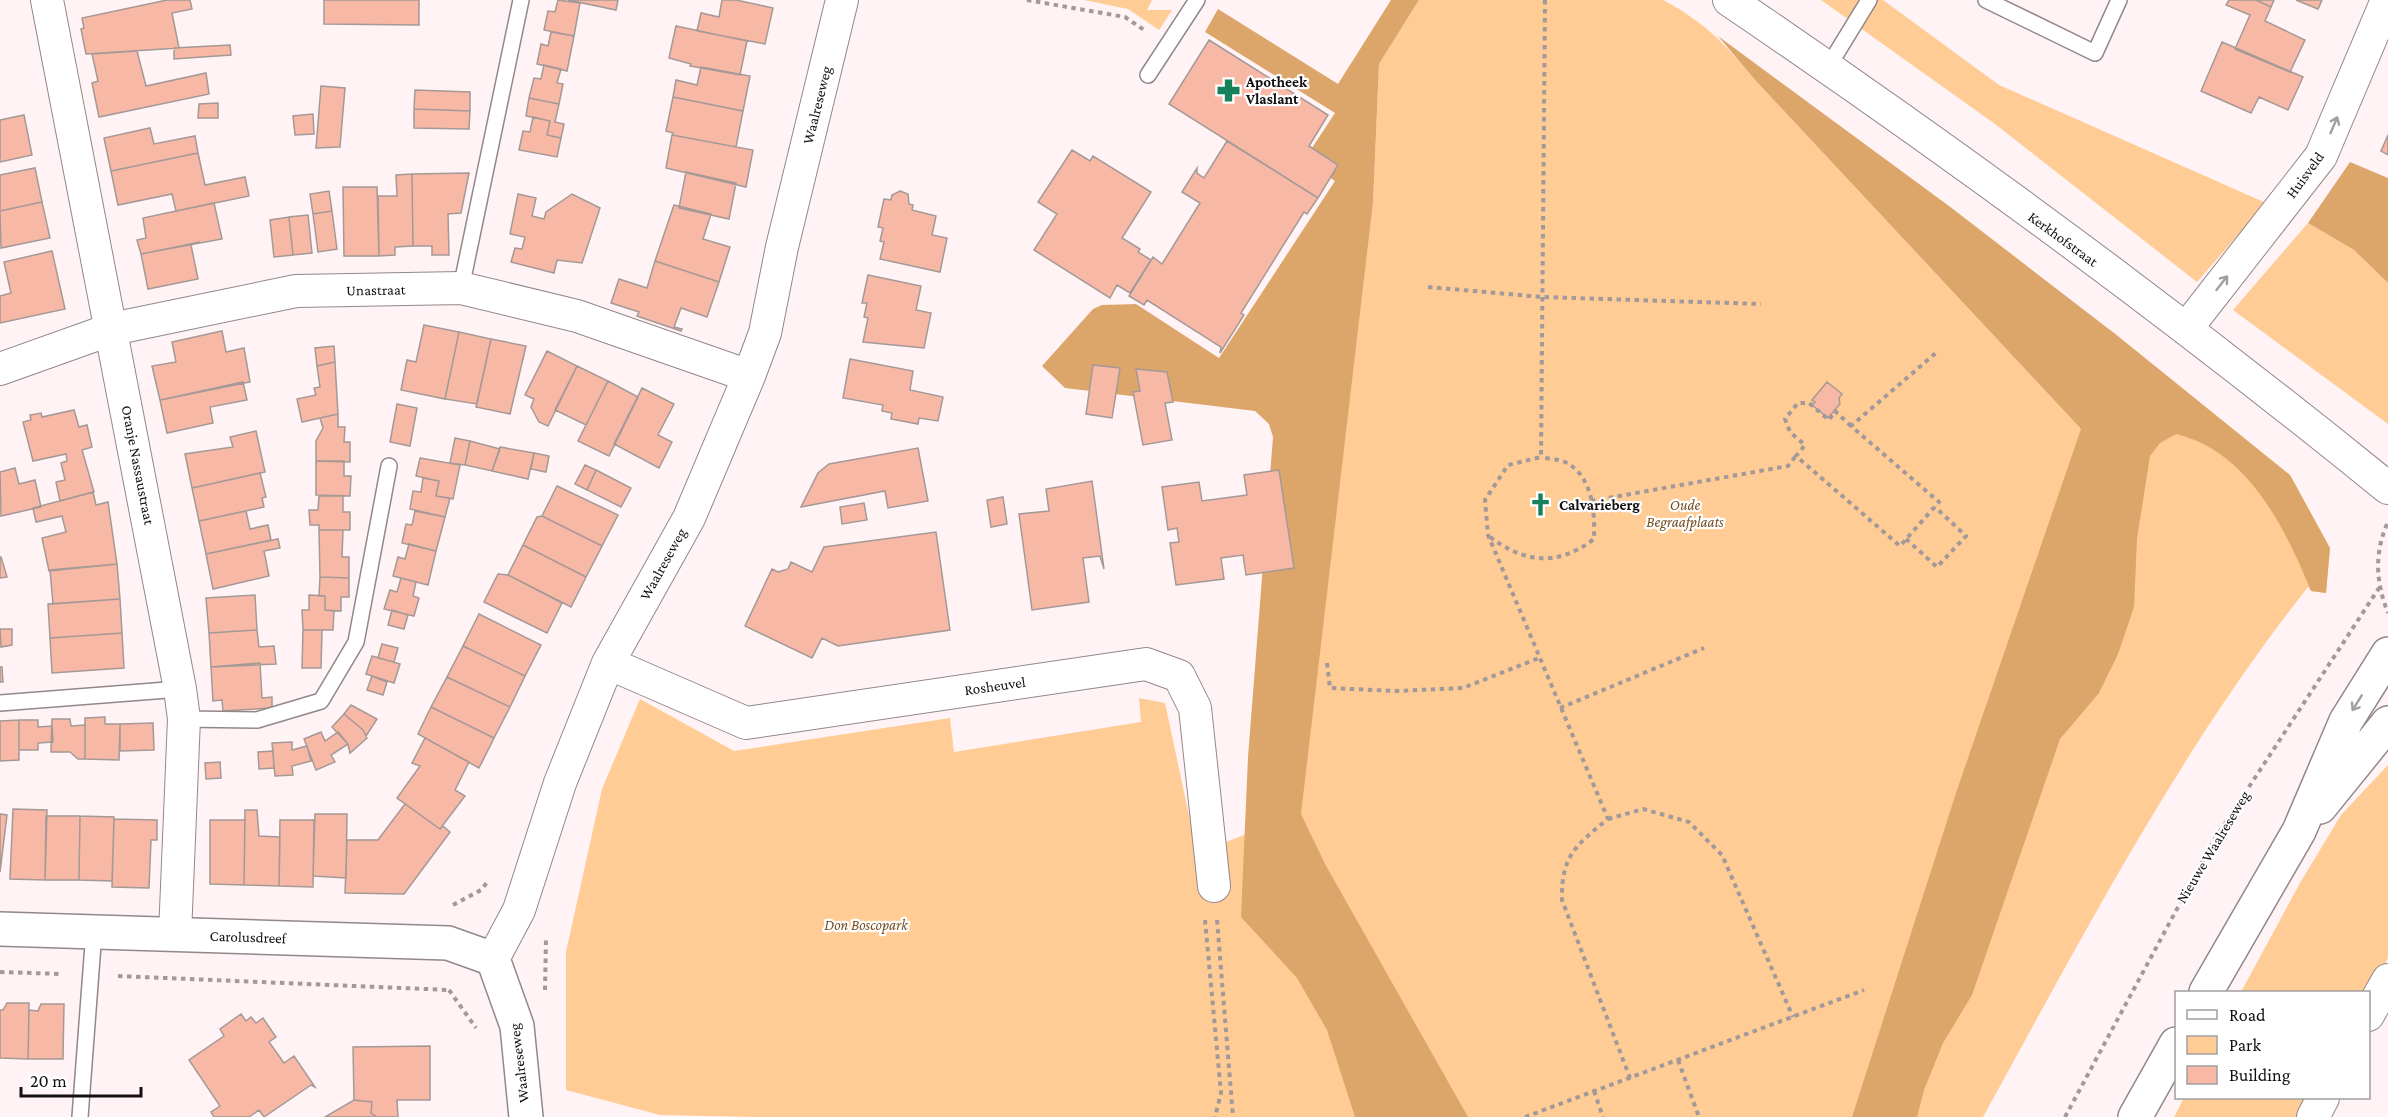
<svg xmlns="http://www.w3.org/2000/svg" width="2388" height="1117" font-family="'Crimson Pro',serif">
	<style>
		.green { fill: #ffcc95 }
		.forest { fill: #dca66b }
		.building { fill: #f8b8a6; stroke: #a49996; stroke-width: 1.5 }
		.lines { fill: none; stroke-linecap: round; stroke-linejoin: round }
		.service-casing { stroke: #928789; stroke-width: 18 }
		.minor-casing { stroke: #928789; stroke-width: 34 }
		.tertiary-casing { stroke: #928789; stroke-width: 36 }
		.path { stroke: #a2999b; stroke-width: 4; stroke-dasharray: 4.5 4.5; stroke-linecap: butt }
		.service { stroke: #fff; stroke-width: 15 }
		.minor { stroke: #fff; stroke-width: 32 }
		.tertiary { stroke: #fff; stroke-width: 33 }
		.oneway { stroke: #a19fa0 }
		.labels { text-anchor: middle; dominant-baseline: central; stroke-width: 4.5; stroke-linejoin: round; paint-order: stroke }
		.poi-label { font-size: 15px; font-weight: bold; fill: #141011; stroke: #fff; text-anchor: start }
		.street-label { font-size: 15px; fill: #141011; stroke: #fff }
		.park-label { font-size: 15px; font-style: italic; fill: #744f23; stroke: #fff }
	</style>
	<rect width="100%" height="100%" fill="#fff3f5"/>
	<path class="green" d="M1084,0H1152L1147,10H1172L1159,30L1128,9Z
		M1419,0H1663C1706,23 1725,44 1756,81L2080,428L2114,333L2290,475L2330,548L2326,593L2311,591L2308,587C2179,750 2083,936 1983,1117H754L660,1115L566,1090V952L602,789L640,699L734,751L950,718L954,752L1141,722L1139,698L1165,703L1197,853L1300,814L1373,203L1379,64Z
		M1821,0H1883L1999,85L2266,203L2197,282L1995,124Z
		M2308,223L2354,250L2388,283V424L2233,310Z
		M2388,765V958L2369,994L2241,992L2300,883L2341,815Z
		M2184,1098H2313L2303,1117H2174Z"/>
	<path class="forest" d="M1391,0H1419L1379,64L1373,203L1301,814L1325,864L1468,1117H1355L1327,1030L1297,978L1241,917L1248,757L1273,437L1269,424L1255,411L1065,388L1042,366L1093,309L1102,305L1136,304L1219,358L1335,181L1304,160L1335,113L1205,32L1218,9L1338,84Z
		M1718,36L1949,206L2114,333L2290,475L2330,548L2326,593L2311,591C2285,528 2248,451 2176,434L2160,443L2150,456L2137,539L2134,607L2118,654L2099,693L2060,739L1972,995L1943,1043L1924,1090L1917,1117H1852L1956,793L2081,429L1756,81Z
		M2350,162L2388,178V283L2354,250L2308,223Z"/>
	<path class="building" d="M190,0L192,9L172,13L179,48L86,54L81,29L84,28L82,18L167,0Z
		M324,0H419V25L324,24Z
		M558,0L580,3L574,36L544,30L548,11L555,12Z
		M568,0H618L616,10Z
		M722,0H736L773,8L765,44L697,31L701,13L719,17Z
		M2229,0H2256L2271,7L2265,21L2305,40L2290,72L2235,49L2250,15L2226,5Z
		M2256,0H2274L2271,7Z
		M2296,0H2322L2318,9Z
		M676,26L747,41L740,75L690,66L691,64L669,58Z
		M551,32L574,36L567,71L537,64L541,44L548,46Z
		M1209,40L1328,115L1309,146L1338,165L1318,198L1169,104Z
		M2222,42L2303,77L2288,110L2259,97L2251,113L2201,91Z
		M230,45L231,55L174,59V48Z
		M137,51L146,86L206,73L209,94L99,117L92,83L98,81L92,54Z
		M544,65L561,69L557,83L563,84L559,104L529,98L534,78L541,79Z
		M701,67L750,76L743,111L673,97L676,80L697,85Z
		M321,86L345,88L340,147L316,148Z
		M415,90L470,92V111L414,109Z
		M673,97L743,111L736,147L672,135L673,133L666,131Z
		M529,98L559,104L555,122L564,124L561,138L547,135L550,121L526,116Z
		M218,103V118H198L199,104Z
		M414,109L470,111L469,129L414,128Z
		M313,114L314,134L295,135L293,116Z
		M24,115L32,155L0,162V120Z
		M533,117L550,121L547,135L561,138L557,157L519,150L523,131L530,132Z
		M150,128L154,144L195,136L198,153L111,171L104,138Z
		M672,135L753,150L746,187L666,168Z
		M2388,135V155L2381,151Z
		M1227,141L1318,198L1307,214L1304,212L1241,313L1244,315L1220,353L1221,347L1147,300L1144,305L1129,296L1153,257L1162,264L1200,203L1182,192L1197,168V173L1204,178Z
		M1072,150L1090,161L1093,156L1151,192L1122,238L1140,249L1138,252L1151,260L1130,293L1117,285L1110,298L1034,250L1057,214L1038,202Z
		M198,153L205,185L245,177L249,196L176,211L172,194L118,205L111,171Z
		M35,168L42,202L0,211V175Z
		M686,172L736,183L729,219L679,208Z
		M469,173L461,213L448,214L449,255H432V246H413L412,174Z
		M412,174L413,246L395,247V255L379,256L378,196H397L396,175Z
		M343,187H377L379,256H344Z
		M329,191L332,211L313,214L310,194Z
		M900,191L908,194L909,204L913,205L912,210L936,216L932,235L947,238L940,272L880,259L884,242L880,241L883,228L878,227L884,199L891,200L892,195Z
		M518,194L536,198L532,216L544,219L546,212L572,194L600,208L582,263L557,260L554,273L511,262L515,248L522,249L525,237L510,234Z
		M42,202L50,238L1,248L0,211Z
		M214,203L222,239L141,254L137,240L146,238L143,218Z
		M674,205L711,214L703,239L730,247L719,282L655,261Z
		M332,211L337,249L318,252L313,214Z
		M308,215L312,253L293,255L289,217Z
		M289,217L293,255L274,257L270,220Z
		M200,242L191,245L198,279L148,289L141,254Z
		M52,251L65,309L0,323V296L11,293L4,262Z
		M655,261L719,282L707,317L681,308L674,327L682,329L681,331L637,316L639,312L611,303L619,279L647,288Z
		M868,275L921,286L916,310L931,313L924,348L863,342L868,318L864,317L867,303H862Z
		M424,325L459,332L445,399L401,390L407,360L416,362Z
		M222,331L226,352L244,348L250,382L160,400L152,366L176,362L172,342Z
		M459,332L491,339L477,404L445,399Z
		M491,339L526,346L510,414L476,407Z
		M334,346L335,362L317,366L315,348Z
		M547,351L577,366L548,426L539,422L531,407L534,399L525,395Z
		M850,359L913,371L910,390L943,397L938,421L919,418L918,424L891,419L892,413L882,411L883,405L843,398Z
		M335,362L338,414L302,422L297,399L316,395L314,388L320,387L317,366Z
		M1093,365L1120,368L1112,418L1086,414Z
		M577,366L608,381L586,425L555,410Z
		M1136,369L1167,372L1173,402L1165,403L1172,440L1143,445L1133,392L1140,391Z
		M608,381L638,397L609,456L578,441Z
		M243,382L247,400L210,407L213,423L167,433L160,400Z
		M1827,382L1842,394L1839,398L1840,404L1828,418L1812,405L1815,402L1812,400Z
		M642,388L674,404L658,435L672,442L659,468L614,444Z
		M397,404L417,408L410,446L390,442Z
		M74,410L79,427L87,425L92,447L82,450L94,492L60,501L56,482L65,480L61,463L67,461L66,454L33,461L23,422L31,420L30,415L41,413L42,417Z
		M338,414V427H345L344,442H350V462L316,461V441L323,428L320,418Z
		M256,431L265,472L192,488L185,454L233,447L230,437Z
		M455,438L470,441L465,465L450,463Z
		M470,441L500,449L492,471L465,465Z
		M500,447L534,453L528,479L492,471Z
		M918,448L928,501L888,508L885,491L801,507L818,473L829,464Z
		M534,453L549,456L546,472L531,469Z
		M420,458L460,465L453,499L436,496L439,481L416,476Z
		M316,461H344V476H351L350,496L316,495Z
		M585,465L596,470L587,490L575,484Z
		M15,468L19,484L35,480L41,507L1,516L0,472Z
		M596,470L631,488L621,507L587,490Z
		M1279,470L1294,568L1246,575L1243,555L1221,558L1224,579L1176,585L1170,543L1179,542L1177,528L1168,530L1162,487L1199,482L1202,501L1247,495L1244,475Z
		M260,473L266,497L262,498L264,507L199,521L192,488Z
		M423,478L439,481L436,496L450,498L445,517L410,509L413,491L421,492Z
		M1092,481L1104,569L1100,556L1083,558L1089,602L1032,610L1019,514L1049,511L1046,489Z
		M557,486L618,515L602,546L542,516Z
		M93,492L96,505L108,502L117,564L49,571L42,538L66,532L62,516L36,522L33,508Z
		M319,496H343V512H350V530H319V525H310L309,510H318Z
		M1003,497L1007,524L991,527L987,500Z
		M864,503L867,520L842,524L840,507Z
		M246,511L250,529L268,525L271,540L206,554L199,521Z
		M415,511L445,517L436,551L402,543L406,524L412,525Z
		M542,516L602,546L586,577L523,545L537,517Z
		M319,530H343L342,557H349V578L320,577Z
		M936,532L950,630L838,646L822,638L812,658L745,626L772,569L778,572L788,569L791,562L812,572L824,547Z
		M278,539L280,548L264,551L269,576L213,589L206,554Z
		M409,544L436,551L428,585L393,576L398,557L405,559Z
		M523,545L586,577L571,607L508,575Z
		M0,557H1L7,577L0,578Z
		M117,564L120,599L53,604L50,570Z
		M498,574L508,575L562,603L547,633L484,602Z
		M320,577L349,578V597H341V611L325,610V596H319Z
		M401,578L416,582L413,596L419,598L414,616L384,609L390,590L397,592Z
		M255,595L257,630L209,633L206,598Z
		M309,595L325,596V610L334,611L333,630H303L302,610H309Z
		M120,599L122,633L50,638L48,604Z
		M392,610L408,615L404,629L388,625Z
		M479,614L541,645L525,676L463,646Z
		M0,629H12V645L1,647Z
		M257,630L259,647L274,646L276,664L211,667L209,633Z
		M303,630H322L321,668H302Z
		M122,633L124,668L52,673L50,638Z
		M382,644L398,648L394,662L378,658Z
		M463,646L525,676L510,707L447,677Z
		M372,656L400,664L394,683L366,674Z
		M260,663L262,698L272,697V708L223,711L222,700L213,701L211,667Z
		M0,667H2L3,682H0Z
		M372,676L387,682L383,695L367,690Z
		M447,677L510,707L494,738L431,707Z
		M351,705L377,719L366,736L363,730L344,714Z
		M431,707L494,738L479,768L418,734Z
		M344,714L363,730L367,738L350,753L348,744L332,727Z
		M105,717V724H120L119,760L85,759V718Z
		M52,719H70L71,726L85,725V759H78L70,752H51Z
		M19,720H38V727L52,726L53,742L38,743V750H19Z
		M19,720V760L0,761V721Z
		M153,723L154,750L120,751V724Z
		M321,732L325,741L338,732L348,744L331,755L335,762L316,770L304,739Z
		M425,738L469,762L455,790L465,796L440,829L397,798L420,766L412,763Z
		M292,742V750L307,746L311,761L292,766L293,775L275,776L272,743Z
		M273,751L274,768L259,769L258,752Z
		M220,762L221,778L206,779L205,763Z
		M405,804L440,829L443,826L450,832L404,894L345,893L347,840H378Z
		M13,809L47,810L45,880L10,879Z
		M245,810H257L259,836L280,837L279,886L244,885Z
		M0,814L7,815L0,872Z
		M315,814H347L346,878L313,876Z
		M46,816H80L79,880H45Z
		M80,816L114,817L112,881L79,880Z
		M114,819L157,820V840H151L149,888L112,887Z
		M210,820H245L244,885L210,884Z
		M280,820H314L313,887L279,886Z
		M7,1003H29L28,1059L0,1058V1010H3Z
		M41,1004H64L63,1059H28L29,1010L38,1011Z
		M241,1014L246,1021L251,1017L256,1023L263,1018L276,1037L269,1042L284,1063L294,1056L315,1087L311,1085L264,1117L259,1110L249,1117H214L211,1112L220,1106L189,1060L224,1036L220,1029Z
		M430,1046V1100H397L398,1117H377L371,1113L372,1102L354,1100L353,1047Z
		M354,1100L372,1102L371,1113L377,1117H325Z"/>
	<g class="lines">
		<defs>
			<path id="service" d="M1986,0L2095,53L2119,0
				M1828,67L1869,0
				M1148,75L1197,0
				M461,288L521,0
				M0,703L180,689
				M184,719L257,720L321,701L356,642L389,466
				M80,1117L94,931"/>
			<path id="minor" d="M47,0L180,689L184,719L175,934
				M1729,0C1955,153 2176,316 2388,488
				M2186,329L2321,156L2387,0
				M0,369L112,329L296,291L461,288L577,316L749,376
				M608,663L746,723L1146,664L1179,676L1195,708L1214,886
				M493,959L519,910L560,783L608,663L689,518L749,376L765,333L782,247L842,0
				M2368,1015L2388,980
				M2313,1117L2323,1098"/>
			<path id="tertiary" d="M2320,807L2388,723
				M0,929L448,943L493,959L517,1026L526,1117
				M2206,992L2299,831L2346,721L2388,654
				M2135,1117L2176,1044"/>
		</defs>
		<use href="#service" class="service-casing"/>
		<use href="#minor" class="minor-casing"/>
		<use href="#tertiary" class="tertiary-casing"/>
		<path class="path" d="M1027,0L1125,17L1144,30
			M1545,0L1541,457L1508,465L1485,500L1488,535L1608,819C1576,845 1561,856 1562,900L1630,1078
			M1428,287L1542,297L1761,304
			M1851,426L1835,411L1829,420L1809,403H1798L1785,419L1790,432L1805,445L1796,456L1900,546L1939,502L1851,426L1937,352
			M1591,501L1788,466L1796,456
			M2387,524C2374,555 2376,582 2388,613
			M1490,537C1525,563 1557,567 1594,539C1595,512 1593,476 1565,462C1558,459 1548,459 1541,457
			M1906,539L1937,567L1966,536L1935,507
			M1327,663L1330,688L1396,691L1463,688L1539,658
			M1560,708L1704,648
			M1608,819L1643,809L1689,822L1722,855L1793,1017
			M453,905L481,890L488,881
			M1205,920L1221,1093L1215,1117
			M1217,920L1233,1117
			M0,972L62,974
			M118,976L449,990
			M449,990L476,1028
			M545,990L546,938
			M1678,1060L1699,1117
			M1594,1091L1603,1117
			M1525,1117L1864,990
			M2065,1117L2213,842L2379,588"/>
		<use href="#service" class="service"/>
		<use href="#minor" class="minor"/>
		<use href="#tertiary" class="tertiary"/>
	</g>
	<defs><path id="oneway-shaft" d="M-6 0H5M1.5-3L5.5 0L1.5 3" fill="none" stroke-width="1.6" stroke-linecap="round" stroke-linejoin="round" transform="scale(1.5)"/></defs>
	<g class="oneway">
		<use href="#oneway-shaft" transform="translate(2334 125) rotate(-67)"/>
		<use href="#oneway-shaft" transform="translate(2222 283) rotate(-52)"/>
		<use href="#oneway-shaft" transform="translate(2357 703) rotate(122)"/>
	</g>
	<defs>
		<symbol id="pharmacy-bare" viewBox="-9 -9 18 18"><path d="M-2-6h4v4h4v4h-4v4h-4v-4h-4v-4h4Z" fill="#17815c" stroke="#fff" stroke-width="2.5" paint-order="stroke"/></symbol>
		<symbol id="church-bare" viewBox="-9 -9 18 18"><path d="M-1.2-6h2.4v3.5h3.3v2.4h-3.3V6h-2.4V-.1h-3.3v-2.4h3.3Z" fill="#17815c" stroke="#fff" stroke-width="2.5" paint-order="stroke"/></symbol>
	</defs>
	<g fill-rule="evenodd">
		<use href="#pharmacy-bare" x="1212" y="74" width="33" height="33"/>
		<use href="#church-bare" x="1524" y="488" width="33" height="33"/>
	</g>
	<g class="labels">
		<g class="poi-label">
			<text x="1246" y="82">Apotheek<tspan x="1246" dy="17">Vlaslant</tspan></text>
			<text x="1559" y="505">Calvarieberg</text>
		</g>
		<g class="street-label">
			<text transform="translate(817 105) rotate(-76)">Waalreseweg</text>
			<text transform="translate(2305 175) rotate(-54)">Huisveld</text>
			<text transform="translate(2063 239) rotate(36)">Kerkhofstraat</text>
			<text transform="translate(376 290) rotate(-1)">Unastraat</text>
			<text transform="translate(138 465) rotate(79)">Oranje Nassaustraat</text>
			<text transform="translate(663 564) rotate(-61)">Waalreseweg</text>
			<text transform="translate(995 686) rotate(-8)">Rosheuvel</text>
			<text transform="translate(2213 847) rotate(-59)">Nieuwe Waalreseweg</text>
			<text transform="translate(248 937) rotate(2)">Carolusdreef</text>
			<text transform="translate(519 1063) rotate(-97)">Waalreseweg</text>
		</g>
		<g class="park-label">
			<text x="1685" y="505">Oude<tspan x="1685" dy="17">Begraafplaats</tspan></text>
			<text x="866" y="925">Don Boscopark</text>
		</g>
	</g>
	<rect x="2175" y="991" width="195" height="108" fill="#ffffff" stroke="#a19fa0" stroke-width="1.5"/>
	<rect x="2187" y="1010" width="30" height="9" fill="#ffffff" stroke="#a19fa0" stroke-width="1.5"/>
	<text x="2229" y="1021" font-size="18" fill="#141011">Road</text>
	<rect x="2187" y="1036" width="30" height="18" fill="#ffcc95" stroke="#a19fa0" stroke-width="1.5"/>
	<text x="2229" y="1051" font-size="18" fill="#141011">Park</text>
	<rect x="2187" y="1066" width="30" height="18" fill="#f8b8a6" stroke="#a19fa0" stroke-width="1.5"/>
	<text x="2229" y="1081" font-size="18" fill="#141011">Building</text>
	<path d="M21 1087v9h120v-9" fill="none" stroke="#141011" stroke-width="3"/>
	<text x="30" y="1087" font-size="18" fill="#141011" stroke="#ffffff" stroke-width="4.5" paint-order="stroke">20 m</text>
</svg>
